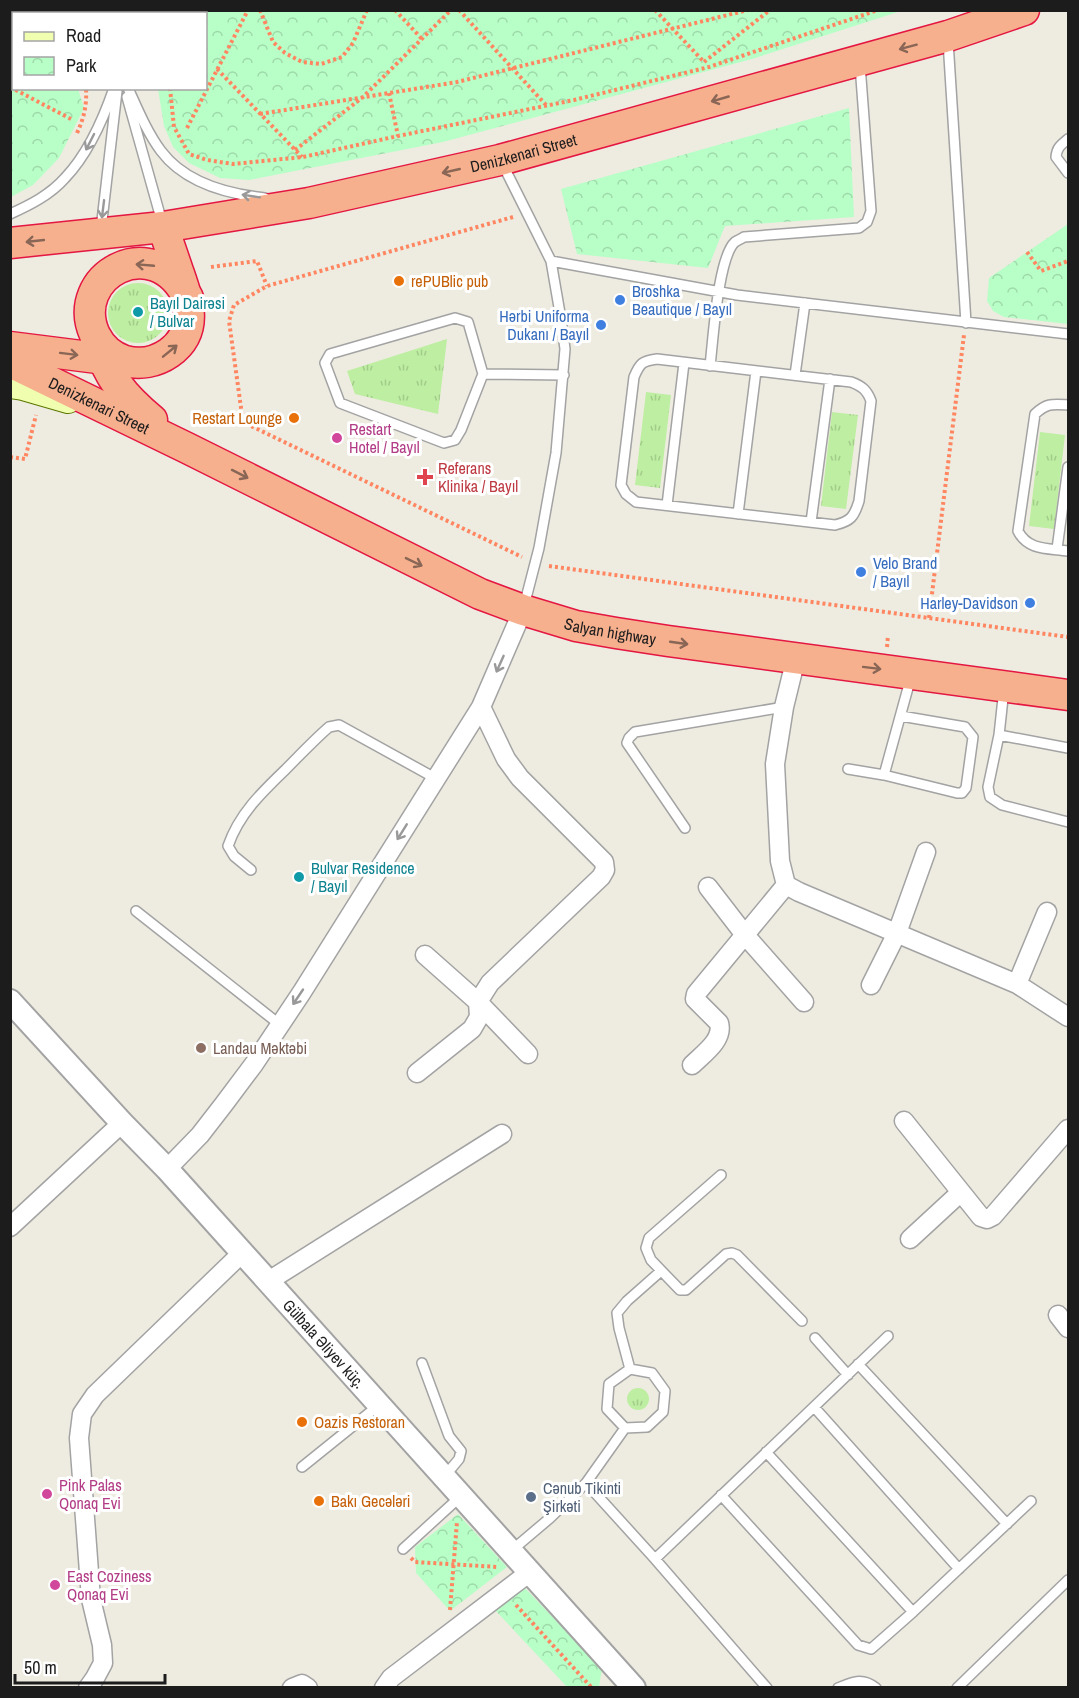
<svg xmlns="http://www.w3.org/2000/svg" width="1079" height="1698" font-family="'Archivo Narrow',sans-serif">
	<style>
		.grass { fill: url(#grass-tufts) }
		.park { fill: url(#park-crowns) }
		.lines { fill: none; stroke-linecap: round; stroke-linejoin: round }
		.service-casing { stroke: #a3a3a3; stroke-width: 12 }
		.minor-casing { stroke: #a3a3a3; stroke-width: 21 }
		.tertiary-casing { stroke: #a3a3a3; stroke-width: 26 }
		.secondary-casing { stroke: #5a7600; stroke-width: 28 }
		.trunk-casing { stroke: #e41642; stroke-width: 33 }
		.path { stroke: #ff8661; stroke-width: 4; stroke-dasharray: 3 3; stroke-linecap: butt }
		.service { stroke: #fff; stroke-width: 9 }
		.minor { stroke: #fff; stroke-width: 18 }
		.tertiary { stroke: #fff; stroke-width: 22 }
		.secondary { stroke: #f0feaf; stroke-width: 26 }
		.trunk { stroke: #f6b08e; stroke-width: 30 }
		.oneway { stroke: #896655 }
		.oneway2 { stroke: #999 }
		.food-dot { fill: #e8710a; stroke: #fff; stroke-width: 2 }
		.shop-dot { fill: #3f7fe0; stroke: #fff; stroke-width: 2 }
		.culture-dot { fill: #0f9aa8; stroke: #fff; stroke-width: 2 }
		.hotel-dot { fill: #d1479c; stroke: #fff; stroke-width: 2 }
		.health-dot { fill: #e0444e; stroke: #fff; stroke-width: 2 }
		.education-dot { fill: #8d6e63; stroke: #fff; stroke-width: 2 }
		.service-dot { fill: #5c6f8a; stroke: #fff; stroke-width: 2 }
		.labels { text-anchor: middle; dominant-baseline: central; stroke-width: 6; stroke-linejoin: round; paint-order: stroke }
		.street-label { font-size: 16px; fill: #1c1c1c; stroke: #fff }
		.food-label { font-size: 16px; fill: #c56008; stroke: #fff; text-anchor: start }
		.shop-label { font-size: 16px; fill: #366cbe; stroke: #fff; text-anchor: start }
		.culture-label { font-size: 16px; fill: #0d838f; stroke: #fff; text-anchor: start }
		.hotel-label { font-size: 16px; fill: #b23c85; stroke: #fff; text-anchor: start }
		.health-label { font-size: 16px; fill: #be3a42; stroke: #fff; text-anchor: start }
		.education-label { font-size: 16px; fill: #785e54; stroke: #fff; text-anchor: start }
		.service-label { font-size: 16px; fill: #4e5e75; stroke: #fff; text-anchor: start }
	</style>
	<defs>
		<pattern id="grass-tufts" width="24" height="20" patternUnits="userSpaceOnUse" patternTransform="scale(1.5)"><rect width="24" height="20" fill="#bdeea1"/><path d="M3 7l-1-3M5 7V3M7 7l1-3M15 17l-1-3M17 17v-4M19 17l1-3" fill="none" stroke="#a2cc8a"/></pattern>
		<pattern id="park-crowns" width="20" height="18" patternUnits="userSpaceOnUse" patternTransform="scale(1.5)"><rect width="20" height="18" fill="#b8fec7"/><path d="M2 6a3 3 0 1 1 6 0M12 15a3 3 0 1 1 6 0" fill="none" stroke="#9ed9aa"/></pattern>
	</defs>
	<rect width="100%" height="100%" fill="#eeece1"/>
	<path class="grass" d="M108 313a30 30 0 1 1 60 0a30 30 0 1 1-60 0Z
		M447,339L438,414L355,394L347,371Z
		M646,392L671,395L660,488L635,485Z
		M832,412L858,415L846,509L821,506Z
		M1040,432L1065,435L1054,529L1029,526Z
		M627 1399a11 11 0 1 1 22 0a11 11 0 1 1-22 0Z"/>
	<path class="park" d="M11,10L63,11L64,13L14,14V88L78,89L84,108L59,158L33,185L11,197Z
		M150,11V10L901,11L752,59L443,142L249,180L220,178L189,163L173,147L164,126L158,89L206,88V14L150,13Z
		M849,108L854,217L725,226L708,268L577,254L561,189Z
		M1068,224V324L1004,317L993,311L987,301L989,278Z
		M458,1514L507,1567L450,1611L416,1573L415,1547Z
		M523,1586L602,1669L599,1687H567L494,1609Z"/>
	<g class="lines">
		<defs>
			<path id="service" d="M116,10V14
				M948,41L966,323
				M128,88C138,110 147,132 161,151C185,183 227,194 265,198
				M127,97L162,222
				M1068,139C1061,145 1057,147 1056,157L1068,173
				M503,165L551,261L561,319L565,349L556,453L539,548L524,606
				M10,214C30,205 50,195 65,178C88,154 103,120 114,88
				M101,229L117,91
				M551,261L737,295L1068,334
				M455,318L468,322L483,374L461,430L455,440L444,443L340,403L325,363L330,354Z
				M657,359L851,382C862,386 867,390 871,401L859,501C854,517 851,521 835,525L636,502L626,494L621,485L634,377C640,363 642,361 657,359Z
				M710,366C713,341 718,257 735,242C738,240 741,239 744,237L859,228L867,222L871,211L860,65
				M483,374L564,375
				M795,375L805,303
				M1068,405C1052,404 1047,403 1035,414L1018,531C1028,551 1049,548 1068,551
				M667,505L684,363
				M738,514L756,371
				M811,522L830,379
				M1057,549L1068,467
				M1004,689L999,735L988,787L990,797L1002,805L1068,822
				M999,735L1068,748
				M848,769L884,775L911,677
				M884,775L957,793H962L966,788L973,737L965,727L901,716
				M685,828L627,743L629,738L635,732L784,707
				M251,870L234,856L228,846C239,814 262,792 286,769C300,755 314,740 329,727L339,725L435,778
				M136,911L279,1024
				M721,1175L649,1238L646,1248L651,1260L680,1290H686L726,1254L732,1253L737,1255L802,1321
				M815,1338L848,1375
				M422,1363L449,1436L461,1451L459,1459L444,1477
				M858,1364L1007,1524
				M630,1369L652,1373L665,1391L663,1412L647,1427L625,1428L607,1409L609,1384Z
				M630,1369L619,1328L617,1313L627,1301L661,1271
				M814,1407L959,1569
				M766,1452L913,1612
				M302,1467L379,1405
				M586,1483L625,1428
				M721,1495L858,1645L871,1649L913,1612L1031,1501
				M403,1549L461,1496
				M511,1551L550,1518L586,1483L655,1559L767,1688
				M655,1559L888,1336
				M838,1688C853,1682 862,1677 876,1688
				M957,1688L1068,1580"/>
			<path id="minor" d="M796,658L784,707L775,764L780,861L786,885L799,892L1017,984L1068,1017
				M708,887L745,935L804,1002
				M425,955L478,1002L528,1054
				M1017,984L1047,912
				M871,985L897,933L926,852
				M692,1065C703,1054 724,1040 719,1023L695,999L696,994L786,885
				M417,1073L472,1029L479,1017L478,1002L490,983L601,877L605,870L604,862L520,778L506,759L481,707
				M904,1121L981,1217L987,1219L993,1216L1068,1129
				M167,1169L200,1135L224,1104L254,1064L302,992L481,707L523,610
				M10,1227L122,1123
				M910,1239L961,1192
				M267,1282L502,1134
				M1058,1315L1068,1328
				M88,1688L95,1678L103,1663L102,1645L91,1599L79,1438L82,1414L95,1395L242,1253
				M292,1688L302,1684L308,1688
				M384,1688L391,1678L530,1572"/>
			<g id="tertiary">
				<path id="s1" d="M10,1001L122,1123L167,1169L634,1688"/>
			</g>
			<path id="secondary" d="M10,385L23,387L68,400"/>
			<g id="trunk">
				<path d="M163,227C168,242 173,256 178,271C188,300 200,331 169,353C156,362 140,365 125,361C112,357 101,347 95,335C68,276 154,228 188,298"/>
				<path id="s2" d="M10,243L163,227L309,203L500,160L948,36L1024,10"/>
				<path d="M96,340C109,378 122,395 152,420"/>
				<path d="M10,347L121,361"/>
				<path id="s3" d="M10,362L187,448L480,594L523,610L576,626L616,633L668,641L1068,695"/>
			</g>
		</defs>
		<use href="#service" class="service-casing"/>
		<use href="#minor" class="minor-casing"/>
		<use href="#tertiary" class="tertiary-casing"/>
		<use href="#secondary" class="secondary-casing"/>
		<use href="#trunk" class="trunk-casing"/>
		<path class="path" d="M83,10V14
			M184,10L185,14
			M260,10L273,42L285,53L302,62L321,64L342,57L353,43L367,10
			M395,10L422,39
			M459,10L546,105
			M655,10L704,62
			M704,62L770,10
			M217,69L302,157
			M10,87L71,119
			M170,88L174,127L189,154L207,160L233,164L303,157L398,136L574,100L709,67L878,10
			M389,93L398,136
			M260,114L457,82L748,10
			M187,128L248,10
			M77,133C84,118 87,105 86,88
			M295,150L363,97L451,10
			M513,217L267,286L234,305L229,321L242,415L249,425L522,557
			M1027,252L1041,271L1068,261
			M211,267L257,261L267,286
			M10,457L25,459L36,415
			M549,566L1068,637
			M929,618L964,335
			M887,647L888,635
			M411,1558L415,1562L498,1567
			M516,1605L592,1688
			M450,1610L457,1522"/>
		<use href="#service" class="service"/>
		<use href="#minor" class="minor"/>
		<use href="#tertiary" class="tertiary"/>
		<use href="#secondary" class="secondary"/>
		<use href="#trunk" class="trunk"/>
	</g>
	<defs><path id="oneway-shaft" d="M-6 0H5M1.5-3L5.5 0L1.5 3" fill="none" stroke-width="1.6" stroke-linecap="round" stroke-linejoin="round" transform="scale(1.5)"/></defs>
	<g class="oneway">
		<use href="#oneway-shaft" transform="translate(908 47) rotate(165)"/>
		<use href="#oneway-shaft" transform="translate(720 99) rotate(164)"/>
		<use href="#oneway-shaft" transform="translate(451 171) rotate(167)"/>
		<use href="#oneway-shaft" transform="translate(35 241) rotate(174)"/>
		<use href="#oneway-shaft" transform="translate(145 265) rotate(-175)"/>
		<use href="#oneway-shaft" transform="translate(170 351) rotate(-39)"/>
		<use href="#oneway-shaft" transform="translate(69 354) rotate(7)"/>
		<use href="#oneway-shaft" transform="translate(240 474) rotate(27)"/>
		<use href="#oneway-shaft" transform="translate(414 562) rotate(26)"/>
		<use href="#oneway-shaft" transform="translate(679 643) rotate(8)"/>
		<use href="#oneway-shaft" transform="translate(872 668) rotate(7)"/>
	</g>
	<g class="oneway2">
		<use href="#oneway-shaft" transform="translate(90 142) rotate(117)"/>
		<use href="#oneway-shaft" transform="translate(251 196) rotate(-171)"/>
		<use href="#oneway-shaft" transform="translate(103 209) rotate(97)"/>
		<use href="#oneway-shaft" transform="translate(500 664) rotate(114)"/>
		<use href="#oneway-shaft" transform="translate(402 832) rotate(122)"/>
		<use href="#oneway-shaft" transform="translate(298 997) rotate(124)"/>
	</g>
	<g class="food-dot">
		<circle cx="399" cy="281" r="6"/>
		<circle cx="294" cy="418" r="6"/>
		<circle cx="302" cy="1422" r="6"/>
		<circle cx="319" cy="1501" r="6"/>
	</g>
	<g class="shop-dot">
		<circle cx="620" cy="300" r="6"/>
		<circle cx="601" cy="325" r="6"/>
		<circle cx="861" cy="572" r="6"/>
		<circle cx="1030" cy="603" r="6"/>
	</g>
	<g class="culture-dot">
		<circle cx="138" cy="312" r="6"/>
		<circle cx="299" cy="877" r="6"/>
	</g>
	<g class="hotel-dot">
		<circle cx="337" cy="438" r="6"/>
		<circle cx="47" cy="1494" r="6"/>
		<circle cx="55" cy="1585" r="6"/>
	</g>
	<path class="health-dot" d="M422 468h6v6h6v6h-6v6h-6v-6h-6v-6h6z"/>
	<circle class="education-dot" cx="201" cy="1048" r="6"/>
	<circle class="service-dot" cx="531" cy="1497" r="6"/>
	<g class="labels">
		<g class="street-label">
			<text stroke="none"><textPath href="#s2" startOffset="522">Denizkenari Street</textPath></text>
			<text stroke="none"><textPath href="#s3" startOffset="99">Denizkenari Street</textPath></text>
			<text stroke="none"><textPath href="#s3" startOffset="660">Salyan highway</textPath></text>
			<text stroke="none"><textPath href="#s1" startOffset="465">Gülbala Əliyev küç.</textPath></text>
		</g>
		<g class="food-label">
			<text x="411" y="281">rePUBlic pub</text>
			<text x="282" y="418" text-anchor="end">Restart Lounge</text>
			<text x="314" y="1422">Oazis Restoran</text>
			<text x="331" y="1501">Bakı Gecələri</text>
		</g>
		<g class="shop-label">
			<text x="632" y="291">Broshka<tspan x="632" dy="18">Beautique / Bayıl</tspan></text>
			<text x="589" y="316" text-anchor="end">Hərbi Uniforma<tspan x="589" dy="18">Dukanı / Bayıl</tspan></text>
			<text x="873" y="563">Velo Brand<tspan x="873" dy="18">/ Bayıl</tspan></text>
			<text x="1018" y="603" text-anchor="end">Harley-Davidson</text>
		</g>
		<g class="culture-label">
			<text x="150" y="303">Bayıl Dairəsi<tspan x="150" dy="18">/ Bulvar</tspan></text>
			<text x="311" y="868">Bulvar Residence<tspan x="311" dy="18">/ Bayıl</tspan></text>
		</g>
		<g class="hotel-label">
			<text x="349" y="429">Restart<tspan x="349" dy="18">Hotel / Bayıl</tspan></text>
			<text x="59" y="1485">Pink Palas<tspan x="59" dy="18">Qonaq Evi</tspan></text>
			<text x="67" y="1576">East Coziness<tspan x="67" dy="18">Qonaq Evi</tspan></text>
		</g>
		<g class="health-label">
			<text x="438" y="468">Referans<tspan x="438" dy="18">Klinika / Bayıl</tspan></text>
		</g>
		<g class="education-label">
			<text x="213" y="1048">Landau Məktəbi</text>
		</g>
		<g class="service-label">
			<text x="543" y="1488">Cənub Tikinti<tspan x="543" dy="18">Şirkəti</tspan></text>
		</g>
	</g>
	<rect width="1079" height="1698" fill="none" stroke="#1c1c1c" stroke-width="24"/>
	<rect x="12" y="12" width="195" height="78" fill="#ffffff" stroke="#a4a4a4" stroke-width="1.5"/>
	<rect x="24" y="32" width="30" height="9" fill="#f0feaf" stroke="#a4a4a4" stroke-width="1.5"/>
	<text x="66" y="42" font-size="18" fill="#1c1c1c">Road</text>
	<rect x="24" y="57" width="30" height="18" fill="url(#park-crowns)" stroke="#a4a4a4" stroke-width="1.5"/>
	<text x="66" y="72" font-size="18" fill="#1c1c1c">Park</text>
	<path d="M15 1674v9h150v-9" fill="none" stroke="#1c1c1c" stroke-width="3"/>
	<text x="24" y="1674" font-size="18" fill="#1c1c1c" stroke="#ffffff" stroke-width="4.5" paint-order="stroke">50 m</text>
</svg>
